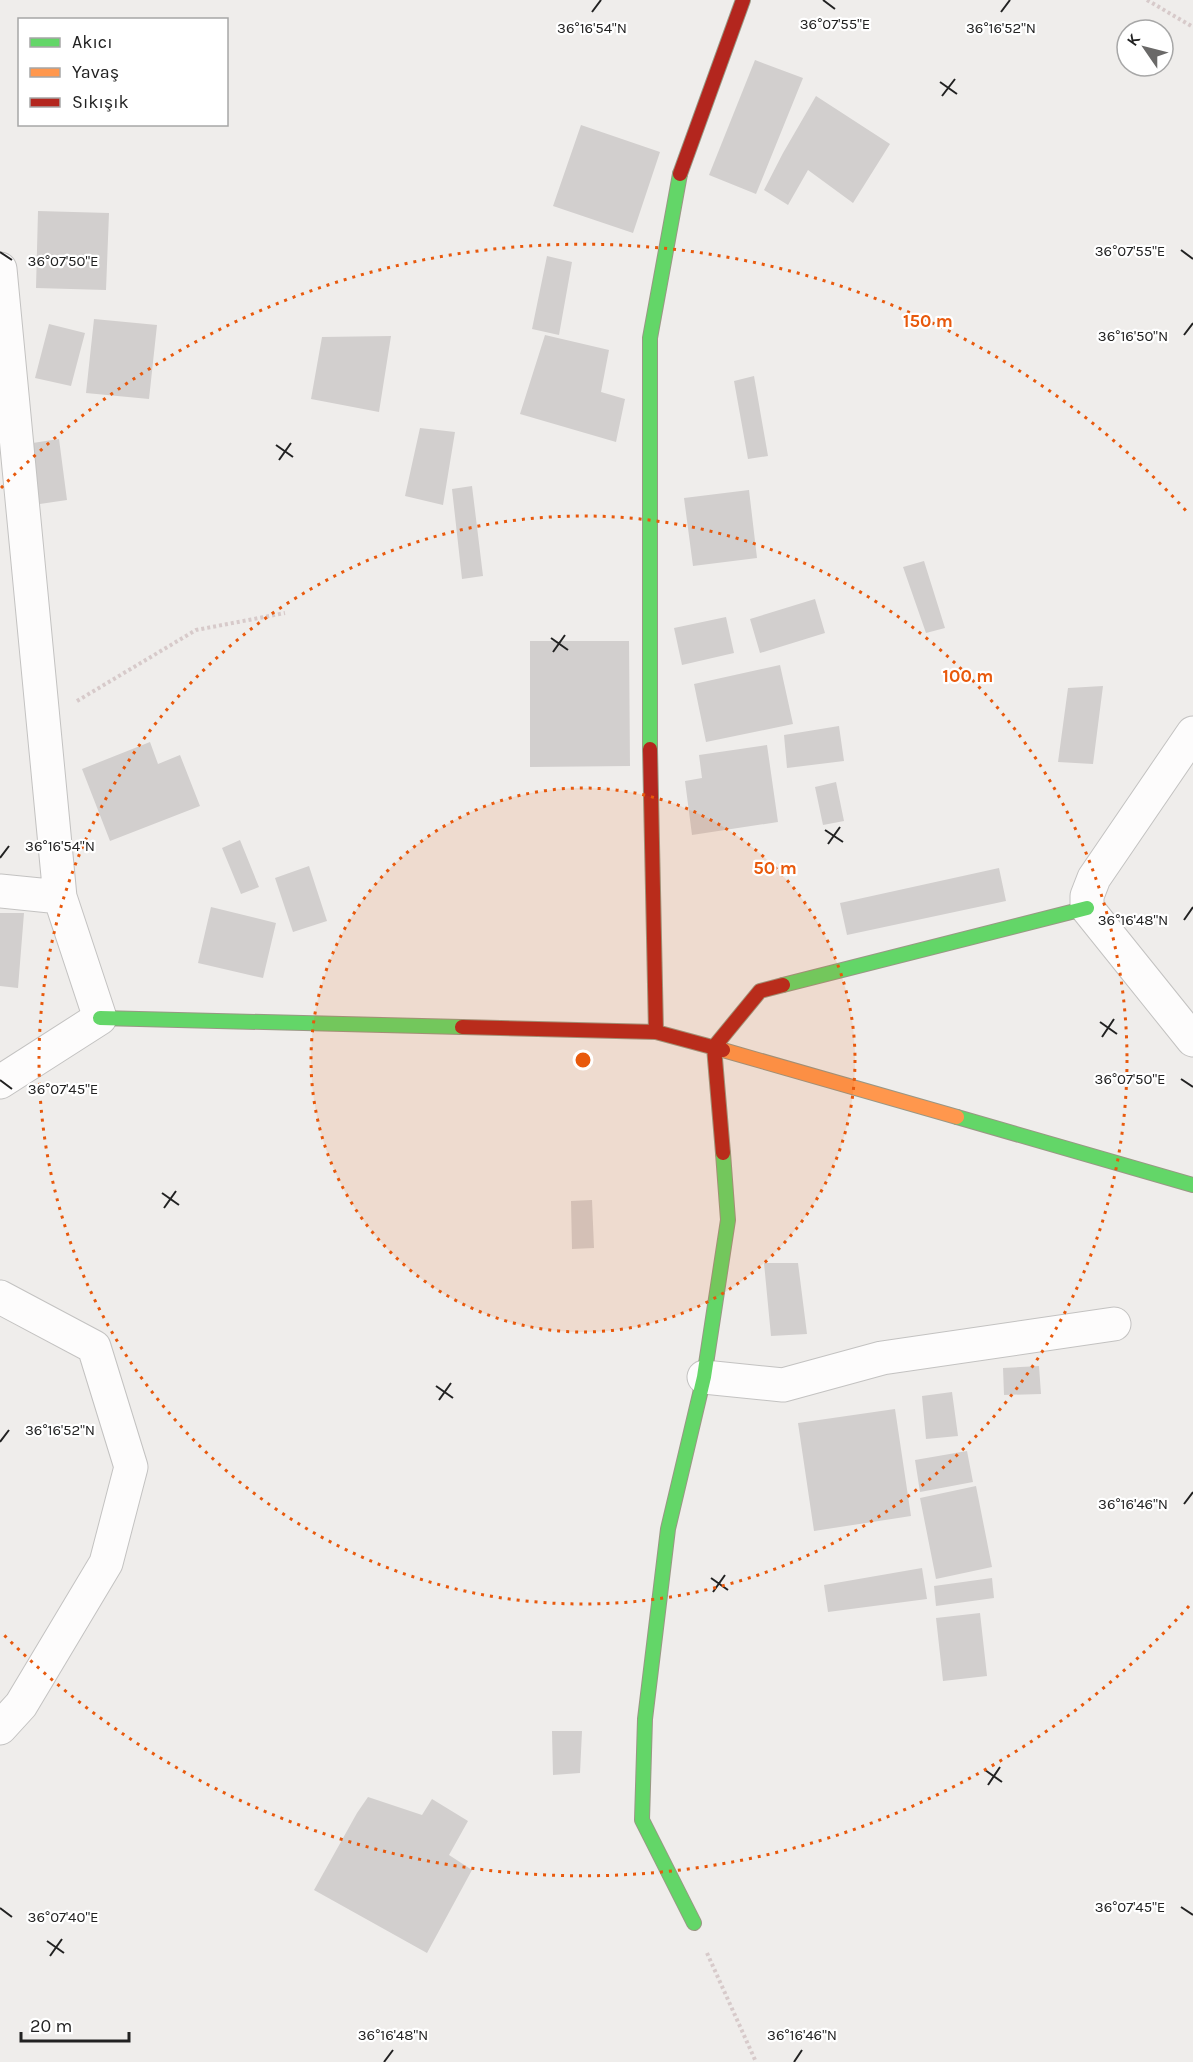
<svg xmlns="http://www.w3.org/2000/svg" width="1193" height="2062" font-family="Karla,sans-serif">
	<style>
		.building { fill: #d2cfce }
		.lines { fill: none; stroke-linecap: round; stroke-linejoin: round }
		.street-casing { stroke: #c3c2c1; stroke-width: 35 }
		.fast-casing { stroke: #999784; stroke-width: 16 }
		.slow-casing { stroke: #999784; stroke-width: 16 }
		.jam-casing { stroke: #999784; stroke-width: 16 }
		.path { stroke: #d7caca; stroke-width: 4; stroke-dasharray: 3 3; stroke-linecap: butt }
		.street { stroke: #fdfcfc; stroke-width: 33 }
		.fast { stroke: #63d668; stroke-width: 14 }
		.slow { stroke: #ff974d; stroke-width: 14 }
		.jam { stroke: #b3261e; stroke-width: 14 }
		.ticks { fill: none; stroke: #222; stroke-width: 2 }
		.ring { fill: none; stroke: #e8590c; stroke-width: 3; stroke-dasharray: 3 6 }
		.ticks-label { font-size: 15px; text-anchor: middle; fill: #222; stroke: #fff; stroke-width: 4.5; stroke-linejoin: round; paint-order: stroke }
		.centre { fill: #e8590c; stroke: #fff; stroke-width: 3 }
		.ring-label { font-size: 18px; text-anchor: middle; font-weight: bold; fill: #e8590c; stroke: #fff; stroke-width: 4.5; stroke-linejoin: round; paint-order: stroke }
	</style>
	<rect width="100%" height="100%" fill="#efedeb"/>
	<path class="building" d="M755,60L803,78L756,194L709,175Z
		M816,96L890,144L853,203L808,170L788,205L764,190L783,153Z
		M581,125L660,152L633,233L553,206Z
		M38,211L109,213L106,290L36,288Z
		M547,256L572,262L559,335L532,329Z
		M94,319L157,325L149,399L86,393Z
		M49,324L85,333L71,386L35,378Z
		M545,335L609,350L601,392L625,399L616,442L520,414Z
		M391,336L379,412L311,399L322,337Z
		M754,376L768,456L748,459L734,381Z
		M420,428L455,432L443,505L405,496Z
		M59,439L67,500L33,505L26,444Z
		M472,486L483,576L462,579L452,489Z
		M749,490L757,558L693,566L684,498Z
		M924,561L945,628L926,633L903,567Z
		M815,599L825,633L760,653L750,619Z
		M726,617L734,653L682,665L674,628Z
		M530,641H629L630,766L530,767Z
		M780,665L793,724L706,742L694,684Z
		M1103,686L1093,764L1058,762L1068,688Z
		M839,726L844,761L787,768L784,735Z
		M150,742L158,764L180,755L200,806L110,841L82,769Z
		M767,745L778,822L692,835L685,781L702,778L699,755Z
		M836,782L844,821L823,825L815,787Z
		M240,840L259,887L241,894L222,848Z
		M309,866L327,921L293,932L275,878Z
		M999,868L1006,901L847,935L840,903Z
		M211,907L276,923L263,978L198,963Z
		M0,913H24L18,988L0,986Z
		M592,1200L594,1248L572,1249L571,1201Z
		M764,1263H798L807,1334L771,1336Z
		M1039,1366L1041,1394L1004,1395L1003,1368Z
		M952,1392L958,1436L926,1439L922,1396Z
		M895,1409L911,1516L814,1531L798,1423Z
		M967,1451L973,1482L920,1492L915,1460Z
		M976,1486L992,1567L936,1579L920,1498Z
		M922,1568L927,1599L828,1612L824,1585Z
		M992,1578L994,1598L936,1606L934,1586Z
		M980,1613L987,1676L943,1681L936,1618Z
		M552,1731H582L580,1773L553,1775Z
		M368,1797L422,1815L432,1799L468,1821L449,1855L472,1870L427,1953L314,1890L357,1813Z"/>
	<g class="lines">
		<defs>
			<path id="street" d="M0,269L60,897L100,1018L0,1082
				M1193,733L1094,878L1087,896V908L1193,1040
				M0,891L60,897
				M0,1297L94,1347L131,1467L106,1563L21,1705L0,1728
				M704,1377L783,1385L882,1358L1114,1324"/>
			<path id="fast" d="M650,749V338L680,174
				M783,985L1087,908
				M100,1018L462,1027
				M957,1117L1193,1185
				M694,1923L642,1820L645,1719L668,1529L704,1377L728,1220L723,1153"/>
			<path id="slow" d="M723,1050L957,1117"/>
			<path id="jam" d="M680,174L743,0
				M650,749L656,1032
				M462,1027L656,1032L723,1050
				M723,1153L714,1047L760,991L783,985"/>
		</defs>
		<use href="#street" class="street-casing"/>
		<use href="#fast" class="fast-casing"/>
		<use href="#slow" class="slow-casing"/>
		<use href="#jam" class="jam-casing"/>
		<path class="path" d="M1147,0L1193,27
			M77,701L196,630L285,613
			M707,1953L756,2062"/>
		<use href="#street" class="street"/>
		<use href="#fast" class="fast"/>
		<use href="#slow" class="slow"/>
		<use href="#jam" class="jam"/>
	</g>
	<path class="ticks" d="M823,0L835,9M592,12L601,0M1001,12L1010,0M940,82L957,94M942,96L955,79M1181,250L1193,259M0,252L12,260M1184,335L1193,323M276,445L293,457M279,460L291,443M551,638L568,650M553,652L565,635M825,830L843,842M828,844L840,827M0,858L9,846M1184,920L1193,907M1100,1022L1117,1034M1102,1037L1114,1019M1181,1079L1193,1087M0,1080L12,1089M162,1193L179,1205M164,1208L176,1191M436,1386L453,1398M439,1400L451,1383M0,1442L9,1430M1184,1504L1193,1492M711,1578L728,1590M713,1592L725,1575M985,1770L1002,1782M988,1785L1000,1767M1181,1907L1193,1915M0,1908L12,1917M47,1941L64,1953M50,1956L62,1939M384,2062L393,2050M794,2062L802,2050"/>
	<circle cx="583" cy="1060" r="272" fill="#e8590c" fill-opacity=".12"/>
	<g class="ring">
		<circle cx="583" cy="1060" r="272"/>
		<circle cx="583" cy="1060" r="544"/>
		<path d="M1189 1606A816 816 0 0 1 1 1632M1 488A816 816 0 0 1 1189 514"/>
	</g>
	<g class="ticks-label">
		<text x="835" y="29">36°07'55"E</text>
		<text x="592" y="33">36°16'54"N</text>
		<text x="1001" y="33">36°16'52"N</text>
		<text x="1130" y="256">36°07'55"E</text>
		<text x="63" y="266">36°07'50"E</text>
		<text x="1133" y="341">36°16'50"N</text>
		<text x="60" y="851">36°16'54"N</text>
		<text x="1133" y="925">36°16'48"N</text>
		<text x="1130" y="1084">36°07'50"E</text>
		<text x="63" y="1094">36°07'45"E</text>
		<text x="60" y="1435">36°16'52"N</text>
		<text x="1133" y="1509">36°16'46"N</text>
		<text x="1130" y="1912">36°07'45"E</text>
		<text x="63" y="1922">36°07'40"E</text>
		<text x="393" y="2040">36°16'48"N</text>
		<text x="802" y="2040">36°16'46"N</text>
	</g>
	<circle cx="583" cy="1060" r="9" class="centre"/>
	<g class="ring-label">
		<text x="928" y="327">150 m</text>
		<text x="968" y="682">100 m</text>
		<text x="775" y="874">50 m</text>
	</g>
	<rect x="18" y="18" width="210" height="108" fill="#ffffff" stroke="#a7a7a7" stroke-width="1.5"/>
	<rect x="30" y="38" width="30" height="9" fill="#63d668" stroke="#a7a7a7" stroke-width="1.5"/>
	<text x="72" y="48" font-size="18" fill="#222222">Akıcı</text>
	<rect x="30" y="68" width="30" height="9" fill="#ff974d" stroke="#a7a7a7" stroke-width="1.5"/>
	<text x="72" y="78" font-size="18" fill="#222222">Yavaş</text>
	<rect x="30" y="98" width="30" height="9" fill="#b3261e" stroke="#a7a7a7" stroke-width="1.5"/>
	<text x="72" y="108" font-size="18" fill="#222222">Sıkışık</text>
	<g transform="translate(1145 48) rotate(305)"><circle r="28" fill="#ffffff" stroke="#a7a7a7" stroke-width="1.5"/>
	<path d="M0-4.5L10 22L0 15L-10 22Z" fill="#6a6968"/>
	<text y="-9" font-size="16" font-weight="bold" text-anchor="middle" fill="#222222">K</text>
	</g>
	<path d="M21 2032v9h108v-9" fill="none" stroke="#222222" stroke-width="3"/>
	<text x="30" y="2032" font-size="18" fill="#222222" stroke="#ffffff" stroke-width="4.5" paint-order="stroke">20 m</text>
</svg>
